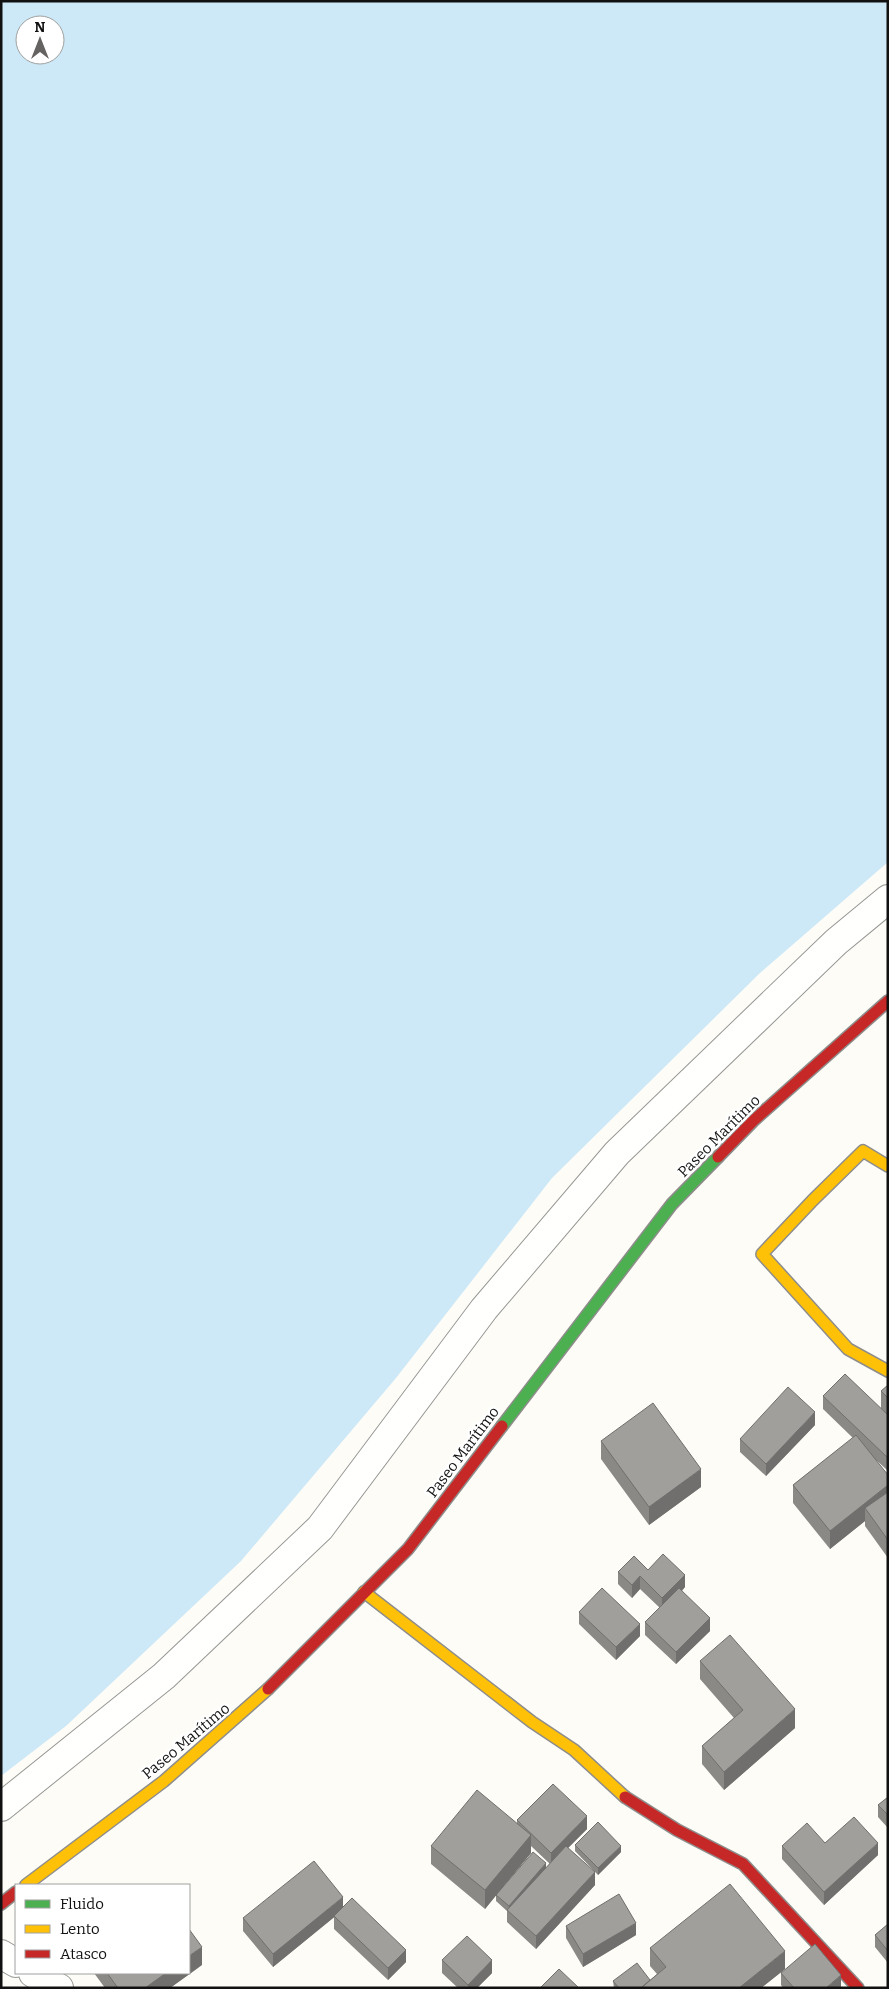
<svg xmlns="http://www.w3.org/2000/svg" width="889" height="1989" font-family="Bitter,serif">
	<style>
		.water { fill: #cde8f7; fill-rule: evenodd }
		.lines { fill: none; stroke-linecap: round; stroke-linejoin: round }
		.street-casing { stroke: #979795; stroke-width: 30 }
		.fast-casing { stroke: #8e8d8b; stroke-width: 14 }
		.slow-casing { stroke: #8e8d8b; stroke-width: 14 }
		.jam-casing { stroke: #8e8d8b; stroke-width: 14 }
		.street { stroke: #fffffe; stroke-width: 28 }
		.fast { stroke: #4caf50; stroke-width: 11 }
		.slow { stroke: #ffc107; stroke-width: 11 }
		.jam { stroke: #c62828; stroke-width: 11 }
		.wall { fill: #8a8986; fill-rule: evenodd }
		.shaded-wall { fill: #716f6d }
		.building { fill: #a19f9c; stroke: #716f6d }
		.labels { text-anchor: middle; dominant-baseline: central; stroke-width: 5; stroke-linejoin: round; paint-order: stroke }
		.street-label { font-size: 15px; fill: #111; stroke: #fff }
	</style>
	<rect width="100%" height="100%" fill="#fdfcf7"/>
	<path class="water" d="M1,1H888V862L760,973L552,1178L396,1378L241,1561L66,1726L1,1776ZM25,25H55V55H25Z"/>
	<g class="lines">
		<defs>
			<path id="street" d="M1,1807L164,1676L320,1528L484,1309L617,1153L836,942L888,899
				M1,1954L16,1963
				M33,1973L59,1988"/>
			<path id="fast" d="M502,1426L672,1204L718,1157"/>
			<path id="slow" d="M888,1166L863,1151L813,1200L762,1254L848,1349L888,1371
				M364,1592L532,1722L574,1750L625,1797
				M26,1885L164,1781L268,1689"/>
			<path id="jam" d="M718,1157L753,1121L888,1001
				M268,1689L408,1549L502,1426
				M625,1797L677,1830L743,1864L858,1988
				M1,1904L16,1892"/>
		</defs>
		<use href="#street" class="street-casing"/>
		<use href="#fast" class="fast-casing"/>
		<use href="#slow" class="slow-casing"/>
		<use href="#jam" class="jam-casing"/>
		<use href="#street" class="street"/>
		<use href="#fast" class="fast"/>
		<use href="#slow" class="slow"/>
		<use href="#jam" class="jam"/>
	</g>
	<path class="wall" d="M888,1385V1471L874,1458L888,1475V1558L865,1526V1521L830,1549L793,1503V1485L853,1438L823,1409V1396L881,1409V1391Z
		M815,1425L766,1476L740,1452V1439Z
		M601,1441L701,1487L649,1525L601,1459Z
		M648,1570L685,1587L682,1591L710,1631L676,1664L645,1635V1622L660,1608L640,1589L632,1598L618,1584V1572Z
		M579,1612L640,1636L616,1660L579,1624Z
		M700,1661L795,1728L724,1790L702,1764V1746L734,1718L700,1679Z
		M888,1797V1828L878,1817V1805Z
		M517,1820L587,1829L568,1848L595,1885L536,1949L507,1922V1911L496,1901V1895L485,1909L431,1864V1846L517,1824ZM531,1846L550,1864L546,1868L502,1887L531,1853Z
		M825,1843L878,1855L824,1905L782,1859V1846Z
		M575,1845L621,1852L598,1875L575,1851Z
		M343,1907L406,1962L388,1980L334,1929V1917L273,1967L243,1931V1918Z
		M888,1924V1963L875,1947V1935Z
		M566,1926L636,1935L583,1967L566,1938Z
		M650,1948L785,1969L761,1988H614L613,1981L650,1980L657,1974L650,1966Z
		M442,1960L492,1973L477,1988H458L442,1973Z
		M202,1965L170,1988H105L94,1973H189Z
		M781,1973L841,1988H783L781,1985Z"/>
	<path class="shaded-wall" d="M815,1412V1425L766,1476V1464Z
		M701,1469V1487L649,1525V1507Z
		M888,1485V1503L865,1508V1521L830,1549V1531Z
		M685,1575V1587L662,1610V1598Z
		M640,1576V1589L632,1598V1585Z
		M710,1618V1631L676,1664V1652Z
		M640,1624V1636L616,1660V1647Z
		M795,1709V1728L724,1790V1772Z
		M587,1816V1829L551,1865V1853Z
		M531,1835V1853L485,1909V1890Z
		M878,1843V1855L824,1905V1892Z
		M621,1846V1852L598,1875V1868Z
		M546,1863V1870L509,1912V1906Z
		M595,1872V1885L536,1949V1936Z
		M343,1897V1910L273,1967V1954Z
		M636,1923V1935L583,1967V1954Z
		M202,1947V1965L170,1988H145L166,1973H189V1956Z
		M406,1950V1962L388,1980V1968Z
		M785,1951V1969L761,1988H739Z
		M492,1960V1973L477,1988H468V1985Z
		M841,1975V1988H826Z"/>
	<path class="building" d="M845,1374L888,1415V1458L823,1396Z
		M888,1385V1398L881,1391Z
		M788,1387L815,1412L766,1464L740,1439Z
		M653,1403L701,1469L649,1507L601,1441Z
		M856,1435L888,1475V1485L830,1531L793,1485Z
		M888,1492V1540L865,1508Z
		M663,1554L685,1575L662,1598L640,1576L632,1585L618,1572L634,1556L648,1570Z
		M602,1588L640,1624L616,1647L579,1612Z
		M679,1588L710,1618L676,1652L645,1622Z
		M730,1635L795,1709L724,1772L702,1746L743,1710L700,1661Z
		M553,1784L587,1816L551,1853L517,1820Z
		M477,1790L531,1835L485,1890L431,1846Z
		M888,1797V1815L878,1805Z
		M854,1817L878,1843L824,1892L782,1846L807,1823L825,1843Z
		M598,1822L621,1846L598,1868L575,1845Z
		M566,1846L595,1872L536,1936L507,1910Z
		M533,1852L546,1863L509,1906L496,1895Z
		M314,1861L343,1897L273,1954L243,1918Z
		M730,1884L785,1951L739,1988H641L666,1967L650,1948Z
		M619,1894L636,1923L583,1954L566,1926Z
		M352,1898L406,1950L388,1968L334,1916Z
		M888,1924V1951L875,1935Z
		M189,1929L202,1947L189,1956Z
		M467,1936L492,1960L468,1985L442,1960Z
		M815,1944L841,1975L826,1988H794L781,1973Z
		M637,1963L650,1980L641,1988H619L613,1981Z
		M559,1969L579,1988H540Z
		M107,1973H166L145,1988H118Z"/>
	<g class="labels">
		<g class="street-label">
			<text transform="translate(719 1136) rotate(-45)">Paseo Marítimo</text>
			<text transform="translate(463 1452) rotate(-53)">Paseo Marítimo</text>
			<text transform="translate(186 1741) rotate(-40)">Paseo Marítimo</text>
		</g>
	</g>
	<rect width="889" height="1989" fill="none" stroke="#111111" stroke-width="5"/>
	<rect x="15" y="1884" width="175" height="90" fill="#ffffff" stroke="#a0a0a0"/>
	<rect x="25" y="1900" width="25" height="8" fill="#4caf50" stroke="#a0a0a0"/>
	<text x="60" y="1909" font-size="15" fill="#111111">Fluido</text>
	<rect x="25" y="1925" width="25" height="8" fill="#ffc107" stroke="#a0a0a0"/>
	<text x="60" y="1934" font-size="15" fill="#111111">Lento</text>
	<rect x="25" y="1950" width="25" height="8" fill="#c62828" stroke="#a0a0a0"/>
	<text x="60" y="1959" font-size="15" fill="#111111">Atasco</text>
	<g transform="translate(40 40)"><circle r="24" fill="#ffffff" stroke="#a0a0a0"/>
	<path d="M0-4L9 19L0 12L-9 19Z" fill="#646362"/>
	<text y="-8" font-size="14" font-weight="bold" text-anchor="middle" fill="#111111">N</text>
	</g>
</svg>
